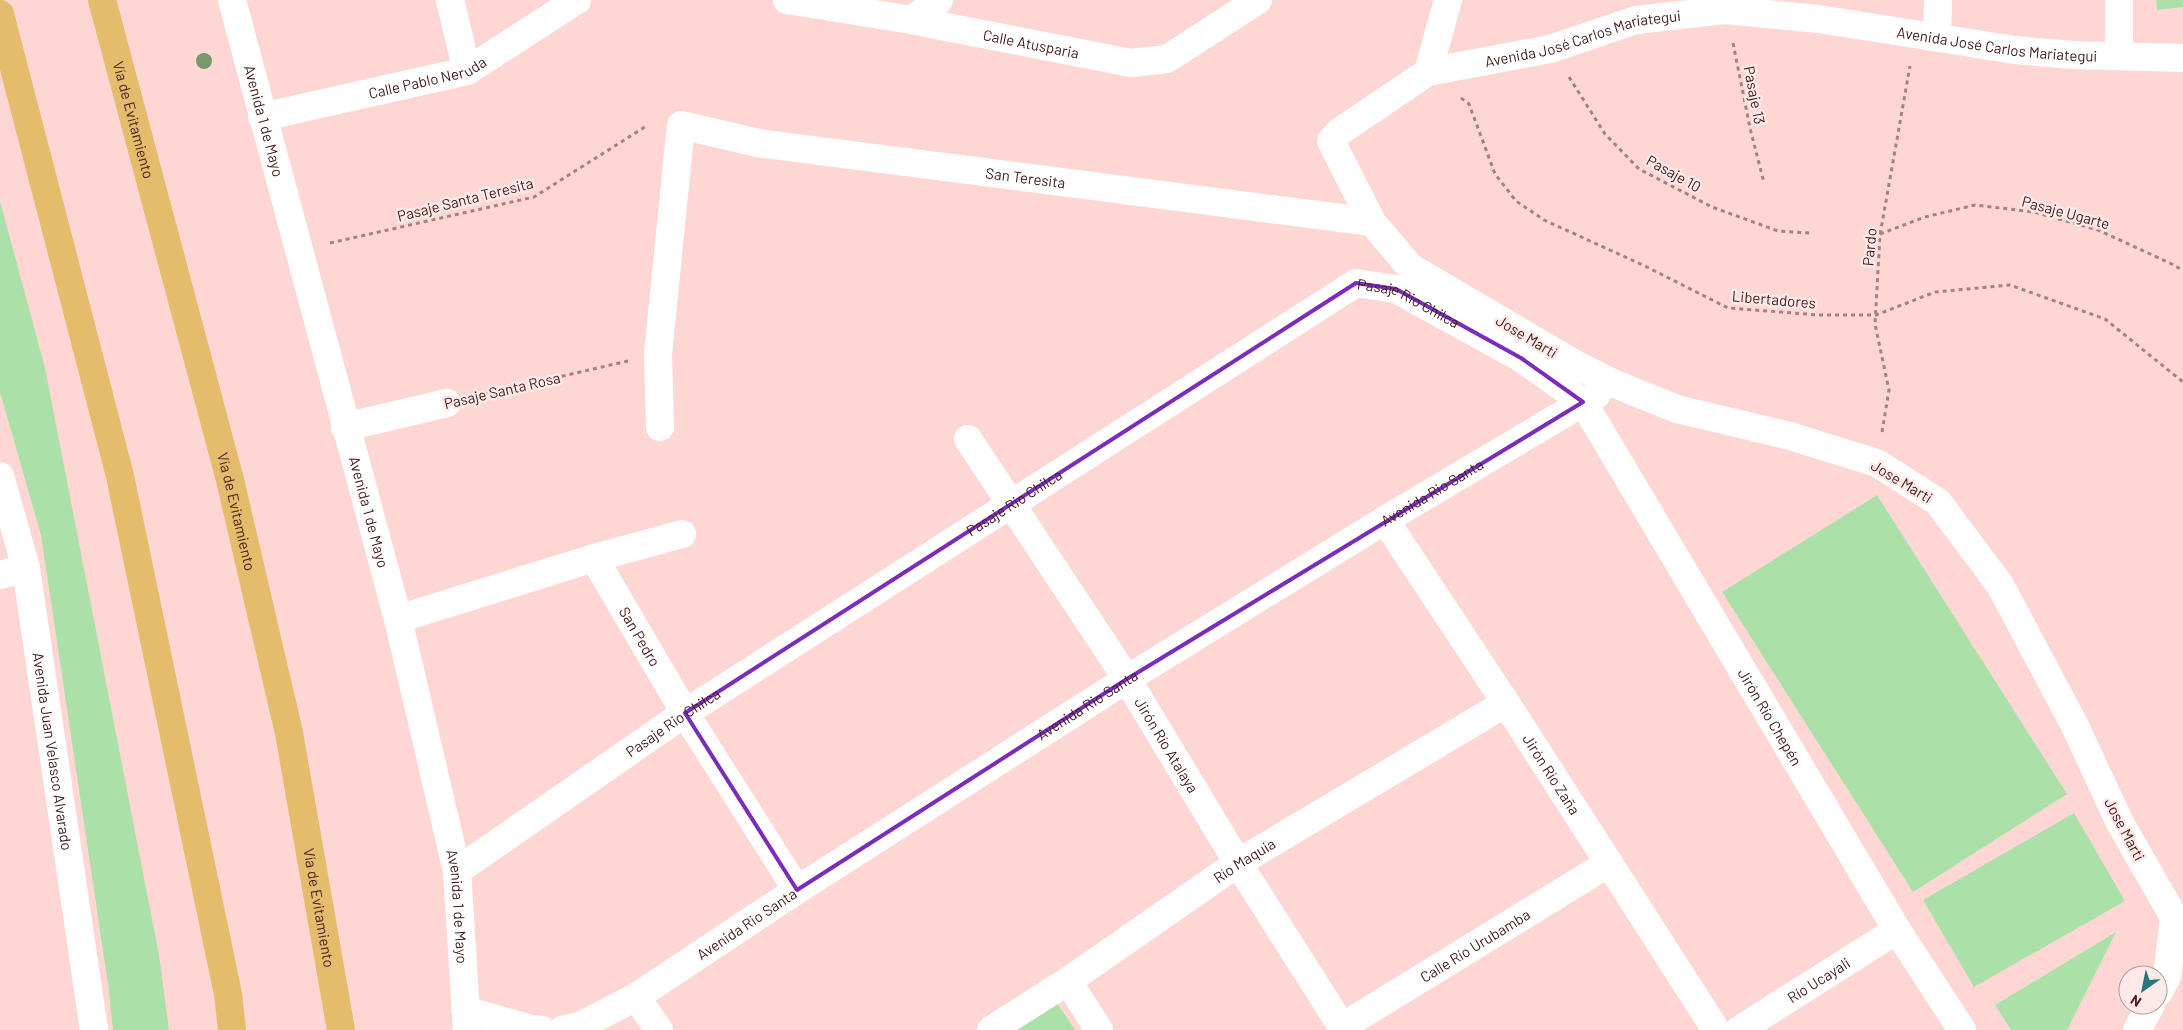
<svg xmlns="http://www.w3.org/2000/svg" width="2183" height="1030" font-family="Barlow,sans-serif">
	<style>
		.green { fill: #ace0a9 }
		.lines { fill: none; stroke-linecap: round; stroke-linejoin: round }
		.path { stroke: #a7817e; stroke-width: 3; stroke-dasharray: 4 4; stroke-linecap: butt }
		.minor { stroke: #fff; stroke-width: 28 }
		.highway { stroke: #e4bc6b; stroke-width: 28 }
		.tree { fill: #79996b }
		.marked { fill: none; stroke: #7b2cbf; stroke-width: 4; stroke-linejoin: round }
		.labels { text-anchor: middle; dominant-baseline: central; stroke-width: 5; stroke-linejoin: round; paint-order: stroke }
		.street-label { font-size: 15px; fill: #45211f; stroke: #fdeae8 }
	</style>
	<rect width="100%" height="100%" fill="#fed7d4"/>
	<path class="green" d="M2156,0H2183V7L2157,10Z
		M0,201L45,368L159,955L169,1030H113L108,984L41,535L0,392Z
		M1877,495L2067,794L1913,892L1722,592Z
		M2074,813L2125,901L1974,987L1923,900Z
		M2116,932L2067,1030H2011L1995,1005Z
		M1055,1000L1075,1030H1011Z"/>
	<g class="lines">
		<path class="path" d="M1733,43L1750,128L1764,183
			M1569,77L1605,134L1639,169L1712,207L1778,231L1810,233
			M1461,98L1469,104L1495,174L1516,201L1544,220L1645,266L1728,308L1819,315H1876L1935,292L2010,285L2105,319L2183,382
			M1880,234L1925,217L1975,205L2034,212L2098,230L2174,265L2183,271
			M330,243L534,197L648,125
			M476,396L628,361
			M1882,432L1889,390L1875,324L1880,235L1910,66"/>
		<g class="minor">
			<path id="s1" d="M232,0L398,619L457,871L467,1030"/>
			<path d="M450,0L467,71"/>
			<path id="s2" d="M787,0L911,20L1131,63L1167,59L1258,0"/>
			<path d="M2119,0V56"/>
			<path d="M911,20L939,0"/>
			<path d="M1937,37L1938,0"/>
			<path d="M1428,72L1448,0"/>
			<path id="s3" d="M262,117L467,71L577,0"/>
			<path d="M345,427L447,403"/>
			<path id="s4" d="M660,427L658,354L681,125L758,143L1372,222"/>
			<path id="s5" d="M968,439L1127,679L1238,863L1344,1030"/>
			<path id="s6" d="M0,476L26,568L94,1030"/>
			<path id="s7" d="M1385,520L1506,703L1716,1030"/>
			<path id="s8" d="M594,558L685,713L797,890"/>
			<path d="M0,575L26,568"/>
			<path d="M398,619L594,558L682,534"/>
			<path id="s9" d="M457,871L685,713L1356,283L1396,289L1521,358L1583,402L1897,930L1962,1030"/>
			<path d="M1068,981L1099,1030"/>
			<path id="s10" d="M2158,993L2167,977L2174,917L2120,823L2075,726L2000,585L1938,502L1877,463L1790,436L1677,409L1615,384L1575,364L1410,267L1372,222L1331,141L1339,132L1428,72L1550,49L1636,20L1725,10L1819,19L2015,50L2072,55L2183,58"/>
			<path d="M636,997L659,1030"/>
			<path d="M465,1010L531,1029L542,1030"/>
			<path id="s11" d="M1342,1027L1609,863"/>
			<path id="s12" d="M562,1030L580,1026L636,997L797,890L1127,679L1385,520L1597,394"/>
			<path id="s13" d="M991,1030L1068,981L1238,863L1506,703"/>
			<path id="s14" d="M1739,1030L1897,930"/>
			<path d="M2137,1030L2151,1005"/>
		</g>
		<g class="highway">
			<path id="s15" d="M102,0L230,480L289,733L341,1030"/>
			<path d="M0,14L120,476L228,994L232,1030"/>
		</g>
	</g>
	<circle class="tree" cx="204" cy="61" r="8"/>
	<path class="marked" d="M1356,283L1396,289L1521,358L1583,402L1127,679L797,890L685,713Z"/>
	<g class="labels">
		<g class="street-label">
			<text stroke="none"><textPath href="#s10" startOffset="1568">Avenida José Carlos Mariategui</textPath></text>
			<text stroke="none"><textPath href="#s10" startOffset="1988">Avenida José Carlos Mariategui</textPath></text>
			<text stroke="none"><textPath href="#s2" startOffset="248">Calle Atusparia</textPath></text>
			<text stroke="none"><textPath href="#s3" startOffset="170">Calle Pablo Neruda</textPath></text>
			<text transform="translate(1755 95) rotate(79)">Pasaje 13</text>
			<text stroke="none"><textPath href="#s15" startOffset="124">Vía de Evitamiento</textPath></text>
			<text stroke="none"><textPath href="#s1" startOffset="125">Avenida 1 de Mayo</textPath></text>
			<text transform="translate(1674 173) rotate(29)">Pasaje 10</text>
			<text stroke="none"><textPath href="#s4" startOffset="652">San Teresita</textPath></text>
			<text transform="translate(465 199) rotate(-14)">Pasaje Santa Teresita</text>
			<text transform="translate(2066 212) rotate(15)">Pasaje Ugarte</text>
			<text transform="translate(1869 247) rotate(-85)">Pardo</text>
			<text transform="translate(1774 299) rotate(5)">Libertadores</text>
			<text stroke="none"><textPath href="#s9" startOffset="1131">Pasaje Rio Chilca</textPath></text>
			<text transform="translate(1527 336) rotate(31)">Jose Marti</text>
			<text transform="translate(502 390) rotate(-13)">Pasaje Santa Rosa</text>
			<text transform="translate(1902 481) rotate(31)">Jose Marti</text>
			<text stroke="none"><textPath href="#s12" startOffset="1024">Avenida Rio Santa</textPath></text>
			<text stroke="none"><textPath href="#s9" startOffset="668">Pasaje Rio Chilca</textPath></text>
			<text stroke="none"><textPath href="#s15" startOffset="529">Vía de Evitamiento</textPath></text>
			<text stroke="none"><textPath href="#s1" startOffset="530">Avenida 1 de Mayo</textPath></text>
			<text stroke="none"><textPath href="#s8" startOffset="91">San Pedro</textPath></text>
			<text stroke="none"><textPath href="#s12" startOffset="619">Avenida Rio Santa</textPath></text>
			<text stroke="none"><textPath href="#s9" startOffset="1700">Jirón Río Chepén</textPath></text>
			<text stroke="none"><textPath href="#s9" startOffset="262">Pasaje Rio Chilca</textPath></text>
			<text stroke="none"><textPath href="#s5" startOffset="365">Jirón Río Atalaya</textPath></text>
			<text stroke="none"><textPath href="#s6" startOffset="281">Avenida Juan Velasco Alvarado</textPath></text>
			<text stroke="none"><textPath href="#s7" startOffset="304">Jirón Río Zaña</textPath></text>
			<text transform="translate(2125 829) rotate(62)">Jose Marti</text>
			<text stroke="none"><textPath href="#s13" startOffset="305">Río Maquia</textPath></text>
			<text stroke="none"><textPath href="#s1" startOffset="935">Avenida 1 de Mayo</textPath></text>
			<text stroke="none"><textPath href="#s15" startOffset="934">Vía de Evitamiento</textPath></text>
			<text stroke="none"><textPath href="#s12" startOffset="214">Avenida Rio Santa</textPath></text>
			<text stroke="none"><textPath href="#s11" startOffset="156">Calle Río Urubamba</textPath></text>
			<text stroke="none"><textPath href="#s14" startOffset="94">Río Ucayali</textPath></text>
		</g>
	</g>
	<g transform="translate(2143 990) rotate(213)"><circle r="24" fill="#fdeae8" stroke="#b39a98"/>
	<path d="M0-4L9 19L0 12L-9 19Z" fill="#2b757c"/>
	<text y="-8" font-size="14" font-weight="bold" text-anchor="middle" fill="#45211f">N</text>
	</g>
</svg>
